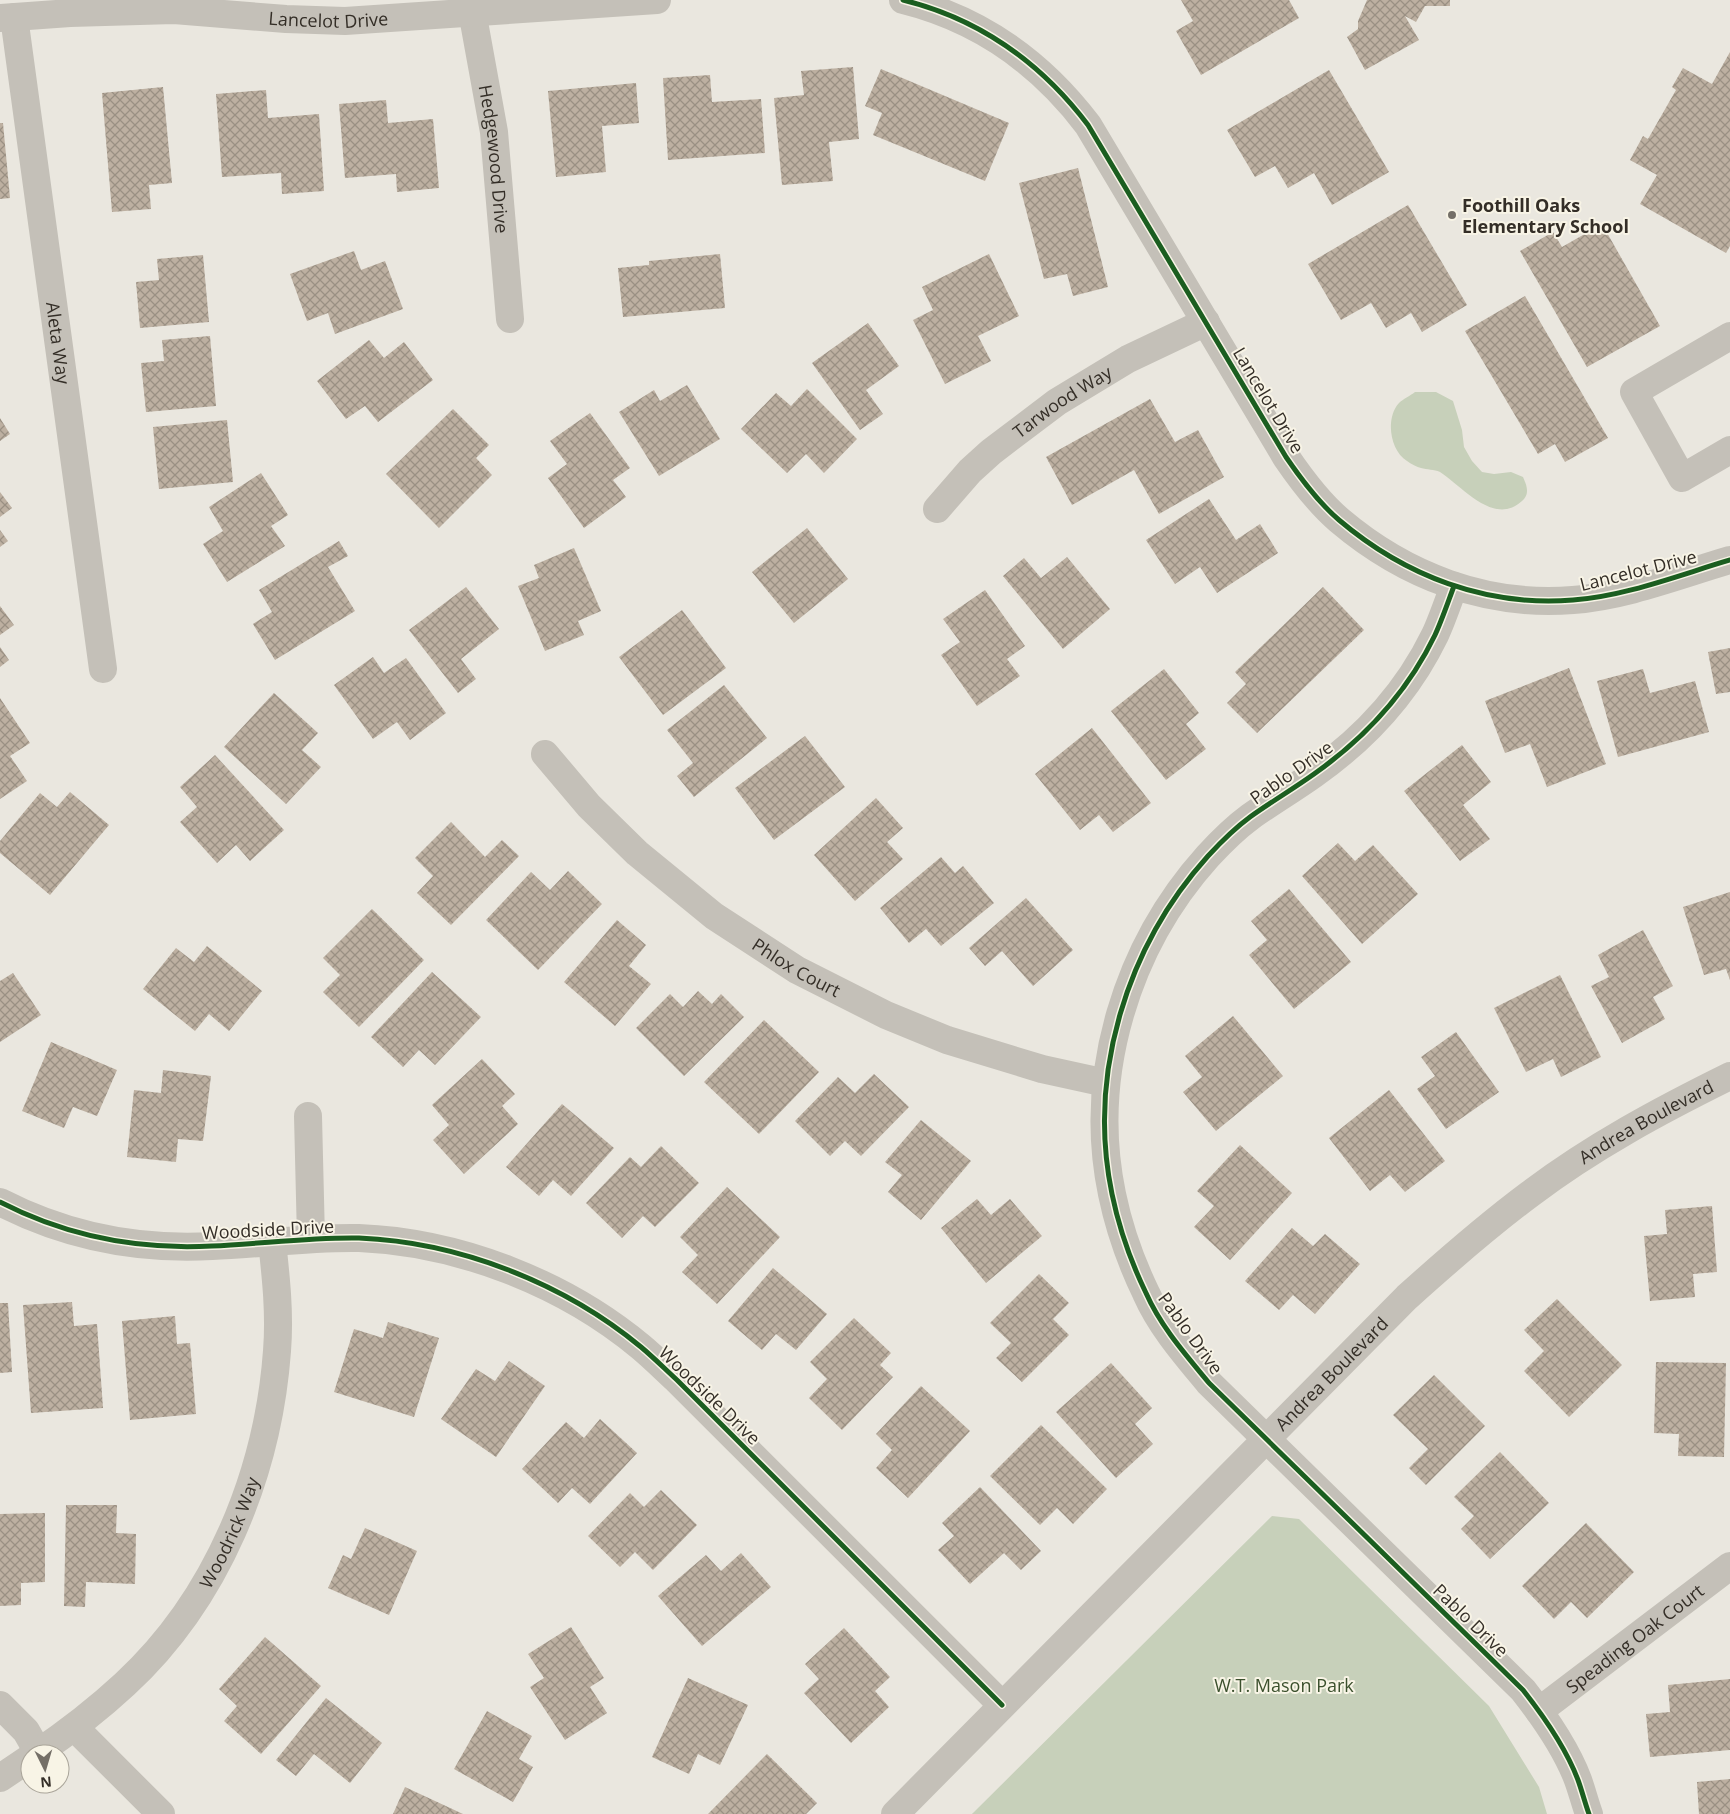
<svg xmlns="http://www.w3.org/2000/svg" width="1730" height="1814" font-family="'Open Sans',sans-serif">
	<style>
		.green { fill: #c7d0ba }
		.building { fill: url(#building-cross-hatch) }
		.lines { fill: none; stroke-linecap: round; stroke-linejoin: round }
		.minor { stroke: #c4c0b8; stroke-width: 28 }
		.cycleway-casing { stroke: #f8f4e6; stroke-width: 8 }
		.cycleway { stroke: #1b5e20; stroke-width: 5 }
		.poi-dot { fill: #746f67; stroke: #f8f4e6; stroke-width: 2 }
		.labels { text-anchor: middle; dominant-baseline: central; stroke-width: 4; stroke-linejoin: round; paint-order: stroke }
		.street-label { font-size: 18px; fill: #342e27; stroke: #f8f4e6 }
		.poi-label { font-size: 18px; font-weight: bold; fill: #342e27; stroke: #f8f4e6; text-anchor: start }
		.park-label { font-size: 18px; fill: #3b502d; stroke: #f8f4e6 }
	</style>
	<defs>
		<pattern id="building-cross-hatch" width="8" height="8" patternUnits="userSpaceOnUse" patternTransform="scale(1.25)"><rect width="8" height="8" fill="#bdb0a1"/><path d="M0 0l8 8M0 8l8-8" fill="none" stroke="#9a9083"/></pattern>
	</defs>
	<rect width="100%" height="100%" fill="#eae7df"/>
	<path class="green" d="M1415,392H1436L1453,401L1462,430L1464,447L1472,461L1482,472L1494,474L1511,472L1523,477C1527,486 1530,494 1522,501C1494,527 1462,486 1440,472C1434,469 1427,470 1421,468C1417,467 1411,464 1407,461C1390,451 1385,418 1399,403C1403,399 1410,396 1415,392Z
		M1272,1516L1299,1519L1489,1706L1539,1787L1547,1814H972Z"/>
	<path class="building" d="M1181,0H1289L1299,18L1201,75L1176,31L1193,21Z
		M1367,0H1450V6H1425L1416,22L1405,16L1419,40L1365,70L1347,37L1358,29V21Z
		M1730,52V246L1726,253L1640,204L1657,175L1630,160L1643,136L1648,139L1676,90L1672,87L1683,68L1712,84Z
		M853,67L859,139L829,142L833,181L782,185L774,98L804,95L801,71Z
		M881,69L1009,123L985,181L873,135L882,113L865,106Z
		M1329,70L1389,172L1332,205L1314,173L1288,188L1275,166L1255,177L1227,130Z
		M710,75L712,102L761,99L765,153L668,160L663,78Z
		M636,83L639,123L602,126L606,172L556,177L548,91Z
		M163,87L172,183L149,185L151,209L112,212L102,93Z
		M266,90L268,118L319,114L324,191L282,194L281,173L222,177L216,94Z
		M386,100L388,123L433,119L439,188L397,192L396,174L345,178L339,104Z
		M0,123H3L10,198L0,199Z
		M1078,168L1108,287L1073,296L1067,274L1044,279L1019,183Z
		M1408,205L1467,305L1422,332L1411,313L1386,328L1371,303L1341,320L1308,264Z
		M1602,224L1660,326L1587,367L1520,251L1553,232L1562,247Z
		M354,251L361,270L385,261L403,309L335,334L328,313L307,321L290,274Z
		M720,254L725,308L623,317L618,268L649,265V261Z
		M989,254L1019,316L978,336L991,361L945,384L913,320L933,310L922,287Z
		M203,255L209,322L140,328L136,282L159,280L157,259Z
		M1525,296L1608,438L1565,462L1555,444L1538,454L1465,331Z
		M868,323L899,366L866,390L883,414L860,430L812,363Z
		M210,336L216,406L146,412L141,363L164,361L162,340Z
		M369,340L384,358L404,342L433,380L378,422L365,406L346,419L317,381Z
		M687,385L720,439L659,476L619,412L654,390L660,401Z
		M807,389L857,439L824,473L806,454L787,473L741,429L776,393L791,406Z
		M1150,399L1175,442L1198,430L1224,477L1159,514L1134,470L1072,505L1046,457Z
		M453,409L489,445L476,458L492,475L439,528L386,474Z
		M590,413L630,468L613,480L626,497L584,528L548,478L567,464L550,441Z
		M0,418L10,434L0,441Z
		M227,420L233,482L159,489L153,427Z
		M261,473L288,515L271,526L285,546L227,582L203,544L223,531L209,507Z
		M0,492L12,508L0,517Z
		M1209,499L1236,540L1260,524L1278,553L1217,593L1200,567L1175,584L1146,540Z
		M807,528L848,579L794,623L752,572Z
		M0,530L8,541L0,547Z
		M339,541L348,556L328,567L355,611L275,660L253,624L272,612L259,590Z
		M574,548L601,611L578,621L584,635L545,651L518,586L539,578L534,565Z
		M1067,557L1110,609L1063,649L1003,576L1024,558L1041,578Z
		M466,587L499,629L461,659L476,679L458,693L409,630Z
		M1323,587L1364,630L1257,733L1227,703L1246,684L1235,672Z
		M985,590L1025,646L1007,659L1020,676L977,706L941,655L960,642L943,619Z
		M0,606L14,625L0,635Z
		M682,610L726,668L663,715L619,657Z
		M0,647L9,660L0,667Z
		M1730,648V692L1716,694L1708,652Z
		M373,657L384,673L406,658L446,713L410,740L397,722L373,739L334,685Z
		M1569,668L1606,764L1547,787L1530,744L1505,753L1485,701Z
		M1164,669L1199,713L1186,724L1206,749L1166,780L1111,711Z
		M1643,669L1650,693L1695,681L1709,732L1618,757L1597,681Z
		M724,685L767,738L694,797L677,776L693,763L667,730Z
		M274,693L318,733L302,750L321,767L286,804L224,747Z
		M0,698L30,743L10,756L27,781L0,799Z
		M1092,728L1151,803L1113,832L1099,815L1080,830L1035,774Z
		M805,736L845,787L774,840L735,788Z
		M1462,745L1491,782L1463,805L1490,839L1460,861L1404,791Z
		M215,755L284,830L250,861L236,845L217,863L180,822L197,807L180,787Z
		M70,792L109,825L50,895L0,853V841L40,793L57,807Z
		M876,798L903,828L887,842L903,859L855,901L814,855Z
		M451,822L485,857L502,840L519,856L451,925L417,893L433,876L415,858Z
		M1338,843L1355,861L1373,845L1418,894L1362,944L1302,876Z
		M941,857L955,873L963,866L994,903L941,946L926,929L909,943L880,908Z
		M568,871L602,904L538,970L486,920L531,872L550,890Z
		M1289,889L1351,962L1294,1009L1249,955L1267,940L1251,921Z
		M1730,892V980L1726,969L1704,975L1683,907Z
		M1026,898L1073,950L1033,986L1002,951L985,966L969,948Z
		M372,909L424,960L359,1027L323,992L340,975L323,958Z
		M617,920L646,945L629,966L651,984L615,1026L564,982Z
		M1643,930L1673,986L1653,997L1665,1019L1622,1043L1591,986L1609,977L1598,955Z
		M207,946L262,991L229,1031L209,1014L195,1031L143,989L176,948L194,962Z
		M432,972L481,1017L435,1065L419,1050L403,1067L371,1037Z
		M13,973L41,1015L0,1042V981Z
		M1560,975L1601,1057L1561,1077L1553,1059L1526,1072L1494,1008Z
		M698,991L712,1004L721,994L744,1017L684,1076L636,1028L670,994L683,1007Z
		M1233,1016L1283,1076L1216,1131L1183,1092L1202,1077L1185,1056Z
		M764,1020L819,1072L759,1134L704,1082Z
		M1456,1032L1499,1092L1446,1129L1417,1089L1435,1076L1421,1057Z
		M51,1042L117,1070L97,1116L73,1107L64,1128L22,1111Z
		M482,1059L515,1094L502,1106L518,1124L464,1174L433,1140L449,1125L432,1105Z
		M163,1070L211,1076L203,1141L178,1139L176,1162L127,1157L134,1090L161,1093Z
		M874,1074L909,1107L861,1156L845,1141L830,1156L795,1121L838,1077L855,1093Z
		M1389,1090L1445,1161L1405,1192L1390,1175L1370,1191L1329,1138Z
		M562,1104L614,1148L571,1196L553,1180L539,1196L506,1167Z
		M921,1120L971,1161L921,1220L888,1192L902,1175L885,1162Z
		M1240,1145L1292,1193L1230,1260L1194,1227L1214,1206L1197,1191Z
		M661,1146L699,1183L655,1227L643,1216L622,1238L586,1203L630,1157L641,1167Z
		M727,1187L780,1237L717,1304L682,1272L698,1255L680,1237Z
		M977,1199L991,1215L1010,1199L1042,1236L986,1283L941,1228Z
		M1712,1206L1717,1272L1693,1274L1695,1297L1650,1301L1644,1236L1667,1234L1665,1210Z
		M1292,1228L1313,1246L1325,1234L1360,1264L1315,1314L1293,1295L1279,1310L1245,1281Z
		M773,1268L827,1314L796,1350L776,1334L762,1350L728,1321Z
		M1039,1274L1069,1303L1053,1319L1069,1335L1022,1382L996,1358L1011,1343L990,1323Z
		M1557,1299L1622,1365L1569,1417L1524,1371L1544,1351L1524,1330Z
		M72,1302L74,1326L97,1324L103,1408L31,1413L23,1305Z
		M0,1303H8L12,1372L0,1373Z
		M175,1316L177,1344L190,1343L196,1414L130,1420L122,1321Z
		M854,1318L891,1353L880,1365L893,1377L842,1430L809,1398L827,1379L810,1362Z
		M388,1322L439,1338L414,1417L334,1392L354,1329L383,1338Z
		M509,1361L545,1386L496,1457L441,1419L476,1369L495,1381Z
		M1656,1362L1726,1363L1724,1457L1678,1456L1679,1434L1654,1433Z
		M1111,1363L1152,1408L1135,1424L1153,1444L1116,1478L1056,1412Z
		M1434,1375L1485,1426L1426,1485L1409,1468L1428,1449L1393,1415Z
		M921,1386L970,1431L908,1498L876,1468L892,1450L876,1434Z
		M600,1419L637,1453L590,1504L572,1488L558,1503L522,1469L566,1422L584,1438Z
		M1041,1425L1107,1489L1073,1524L1057,1508L1040,1525L990,1476Z
		M1500,1452L1549,1503L1490,1559L1461,1529L1474,1516L1454,1497Z
		M980,1487L1041,1551L1021,1570L1004,1553L970,1584L938,1550L954,1536L942,1523Z
		M661,1490L697,1525L653,1570L635,1552L620,1567L588,1536L630,1493L644,1507Z
		M66,1505H117L116,1533L136,1534L135,1584L86,1582L85,1607L64,1606Z
		M45,1513V1582L21,1583V1605L0,1606V1514Z
		M1586,1523L1634,1572L1587,1618L1571,1602L1554,1619L1522,1586Z
		M365,1528L417,1551L389,1615L328,1588L343,1555L351,1559Z
		M741,1553L771,1587L702,1646L658,1596L706,1555L721,1571Z
		M571,1627L604,1678L590,1687L607,1713L565,1740L530,1687L544,1678L528,1654Z
		M844,1628L890,1677L875,1691L889,1707L851,1743L804,1693L819,1679L805,1664Z
		M265,1637L321,1686L261,1754L224,1721L237,1706L219,1689Z
		M688,1678L748,1705L720,1765L698,1754L689,1774L652,1757Z
		M1730,1679V1750L1650,1757L1646,1714L1670,1712L1668,1685Z
		M326,1698L382,1743L350,1783L314,1754L296,1776L276,1760Z
		M487,1711L532,1736L519,1759L533,1767L513,1802L454,1769Z
		M767,1754L817,1803L806,1814H708Z
		M1730,1779V1814H1699L1697,1782Z
		M405,1787L463,1814H393Z"/>
	<g class="lines">
		<g class="minor">
			<path id="s1" d="M470,0L494,132L510,319"/>
			<path d="M903,0C980,19 1041,63 1088,125L1286,457C1301,479 1319,503 1339,520C1405,576 1486,607 1573,600C1626,596 1679,575 1730,560"/>
			<path id="s2" d="M14,17L103,669"/>
			<path id="s3" d="M0,18L70,13L174,10L286,19L345,21L657,0"/>
			<path d="M1730,336L1634,392L1682,478L1730,450"/>
			<path id="s4" d="M937,509L970,471L991,452L1057,402L1128,359L1206,322"/>
			<path d="M1454,586C1448,602 1442,620 1435,635C1407,693 1365,738 1314,774C1293,789 1271,802 1250,817C1235,828 1220,843 1208,856C1127,946 1087,1074 1112,1194C1119,1228 1131,1262 1146,1293C1161,1327 1186,1355 1209,1383L1523,1690C1545,1718 1566,1748 1578,1780C1582,1791 1585,1803 1589,1814"/>
			<path id="s5" d="M545,754L589,806L637,853L714,916L797,970L886,1015L947,1040L1042,1069L1106,1083"/>
			<path d="M308,1116L311,1239"/>
			<path d="M0,1202C66,1236 138,1250 212,1246C261,1244 310,1237 359,1238C459,1242 564,1283 641,1347C653,1357 665,1369 677,1380L1002,1705"/>
			<path d="M0,1705L26,1731L38,1752"/>
			<path id="s6" d="M1539,1711L1730,1566"/>
			<path d="M75,1728L161,1814"/>
			<path id="s7" d="M36,1754C67,1733 97,1710 125,1684C217,1599 268,1474 277,1351C280,1314 276,1278 272,1241"/>
			<path d="M0,1778L30,1758"/>
			<path id="s8" d="M895,1814L1407,1297C1447,1261 1487,1226 1530,1194C1592,1147 1661,1110 1730,1076"/>
		</g>
		<defs>
			<path id="cycleway" d="M903,0C980,19 1041,63 1088,125L1286,457C1301,479 1319,503 1339,520C1405,576 1486,607 1573,600C1626,596 1679,575 1730,560
				M1454,586C1448,602 1442,620 1435,635C1407,693 1365,738 1314,774C1293,789 1271,802 1250,817C1235,828 1220,843 1208,856C1127,946 1087,1074 1112,1194C1119,1228 1131,1262 1146,1293C1161,1327 1186,1355 1209,1383L1523,1690C1545,1718 1566,1748 1578,1780C1582,1791 1585,1803 1589,1814
				M0,1202C66,1236 138,1250 212,1246C261,1244 310,1237 359,1238C459,1242 564,1283 641,1347C653,1357 665,1369 677,1380L1002,1705"/>
		</defs>
		<use href="#cycleway" class="cycleway-casing"/>
		<use href="#cycleway" class="cycleway"/>
	</g>
	<circle class="poi-dot" cx="1452" cy="215" r="5"/>
	<g class="labels">
		<g class="street-label">
			<text stroke="none"><textPath href="#s3" startOffset="329">Lancelot Drive</textPath></text>
			<text stroke="none"><textPath href="#s1" startOffset="161">Hedgewood Drive</textPath></text>
			<text stroke="none"><textPath href="#s2" startOffset="329">Aleta Way</textPath></text>
			<text transform="translate(1269 400) rotate(59)">Lancelot Drive</text>
			<text stroke="none"><textPath href="#s4" startOffset="166">Tarwood Way</textPath></text>
			<text transform="translate(1638 570) rotate(-14)">Lancelot Drive</text>
			<text transform="translate(1291 772) rotate(-35)">Pablo Drive</text>
			<text stroke="none"><textPath href="#s5" startOffset="332">Phlox Court</textPath></text>
			<text stroke="none"><textPath href="#s8" startOffset="1025">Andrea Boulevard</textPath></text>
			<text transform="translate(268 1229) rotate(-3)">Woodside Drive</text>
			<text transform="translate(1191 1333) rotate(54)">Pablo Drive</text>
			<text stroke="none"><textPath href="#s8" startOffset="620">Andrea Boulevard</textPath></text>
			<text transform="translate(710 1395) rotate(44)">Woodside Drive</text>
			<text stroke="none"><textPath href="#s7" startOffset="299">Woodrick Way</textPath></text>
			<text transform="translate(1471 1620) rotate(44)">Pablo Drive</text>
			<text stroke="none"><textPath href="#s6" startOffset="120">Speading Oak Court</textPath></text>
		</g>
		<g class="poi-label">
			<text x="1462" y="205">Foothill Oaks<tspan x="1462" dy="21">Elementary School</tspan></text>
		</g>
		<g class="park-label">
			<text x="1284" y="1685">W.T. Mason Park</text>
		</g>
	</g>
	<g transform="translate(45 1769) rotate(175)"><circle r="24" fill="#f8f4e6" stroke="#aaa59a"/>
	<path d="M0-4L9 19L0 12L-9 19Z" fill="#746f67"/>
	<text y="-8" font-size="14" font-weight="bold" text-anchor="middle" fill="#342e27">N</text>
	</g>
</svg>
